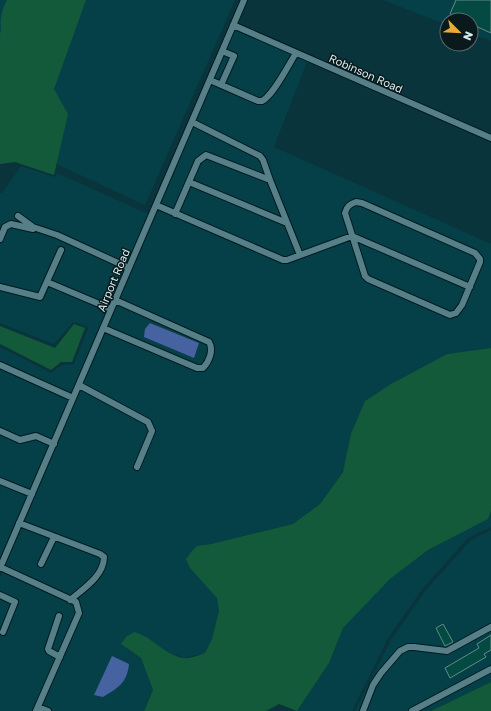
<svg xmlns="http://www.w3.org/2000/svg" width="491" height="711" font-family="'Golos Text',sans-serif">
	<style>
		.built { fill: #054048; fill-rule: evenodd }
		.green { fill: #135a3a }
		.water { fill: #4762a0 }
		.building { fill: #044942; stroke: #628b85 }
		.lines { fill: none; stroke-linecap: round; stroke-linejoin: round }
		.minor-casing { stroke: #001a20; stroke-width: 8 }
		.minor { stroke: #577f87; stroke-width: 6 }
		.labels { text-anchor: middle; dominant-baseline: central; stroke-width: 3; stroke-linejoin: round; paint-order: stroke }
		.street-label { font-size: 11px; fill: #d7ecf0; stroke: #09191c }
	</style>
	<rect width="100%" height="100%" fill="#0a343b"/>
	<path class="built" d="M0,0H235L145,205L0,138Z
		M383,0H491V41L471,34V20H447V25Z
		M237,25L308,59L274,147L491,244V348L447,354L391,384L365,401L343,472L320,504L293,524L211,544L197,546L190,568L217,597L219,611L212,639L205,653L185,658L168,652L141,634L126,648L141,658L153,690L144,711H40L82,612L79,602L77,599L5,566ZM151,323L199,344L194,357L145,329Z
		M21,166L54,177L56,176L57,173L148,214L0,560V347L51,373L62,365L74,364L88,329L87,326L73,322L54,344L0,323V193H2Z
		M491,511V527L468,538L423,588L388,638L352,711H297L329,663L343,628L390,579L428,550L488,519Z
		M491,530V682L431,711H355L391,640L426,590L471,540Z
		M3,571L73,604L76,612L33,711H0V578Z"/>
	<path class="green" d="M7,0H86L54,89L68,114L54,175L15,162L0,164V33L1,32C0,20 1,11 7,0Z
		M74,324L85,328L72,362H61L51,370L0,344V326L55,348Z
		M491,348V511L488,519L428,550L390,579L343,628L329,663L297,711L279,704L266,711H144L153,690L141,658L121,644L127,636L134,632C152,636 164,655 184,658C190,659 199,655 205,653L212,639L219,611L217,598L190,568L186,559L192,551L197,546L211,544L293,524L320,504L343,472L351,434L365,401L391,384L447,354Z
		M491,682V711H431Z"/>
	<path class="water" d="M150,323L199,343L194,358L144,337L145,329Z
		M112,656L129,664C127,683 118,688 103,697L94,695Z"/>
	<path class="building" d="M456,0H491V33L471,24V20H463L450,14Z
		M443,624L453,642L445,646L436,628Z
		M491,635V650L484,654L486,657L450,678L445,668L479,648L477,644Z"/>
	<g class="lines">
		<defs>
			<path id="minor" d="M233,25L491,138
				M210,80L258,101H262C273,96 289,64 296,53
				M221,85L234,56L222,51
				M192,122L260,156L263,160L270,180
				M189,182L287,223
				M356,202L362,203L475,253L480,259V262L462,305L456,313L450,315L368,279L365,276L345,213C347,206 350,204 356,202Z
				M156,205L283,260H287L352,236L470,287
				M175,214L198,161L206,155L270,180L300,255
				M18,216L33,227L57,235L129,268
				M0,239L5,227L11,224L33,229
				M47,282L111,309
				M0,287L40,297L61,250
				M103,328L197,368H203C209,362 214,350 209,342L115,300
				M0,365L73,398
				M79,385L148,422L152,431L137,467
				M0,431L20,440L36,436L54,444
				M0,481L32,494
				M19,523L100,554L104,557C104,576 83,589 70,600
				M41,564L54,537
				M0,567L76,602L79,613L36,711
				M0,568L244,0
				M0,595L15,602L3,632
				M59,616L48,649L49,651L60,657
				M38,707L48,711
				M363,711L373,685L381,673L400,651L408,647H414L447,651L491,627
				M412,711L491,669"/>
		</defs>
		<use href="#minor" class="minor-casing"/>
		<use href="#minor" class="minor"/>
	</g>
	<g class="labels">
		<g class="street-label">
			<text transform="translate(366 73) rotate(24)">Robinson Road</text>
			<text transform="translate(113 280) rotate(-67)">Airport Road</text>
		</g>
	</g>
	<g transform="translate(459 32) rotate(114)"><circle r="19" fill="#09191c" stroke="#5b6d71"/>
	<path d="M0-3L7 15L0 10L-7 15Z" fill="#e9ab38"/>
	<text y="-6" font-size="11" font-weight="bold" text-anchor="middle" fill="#d7ecf0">N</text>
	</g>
</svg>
